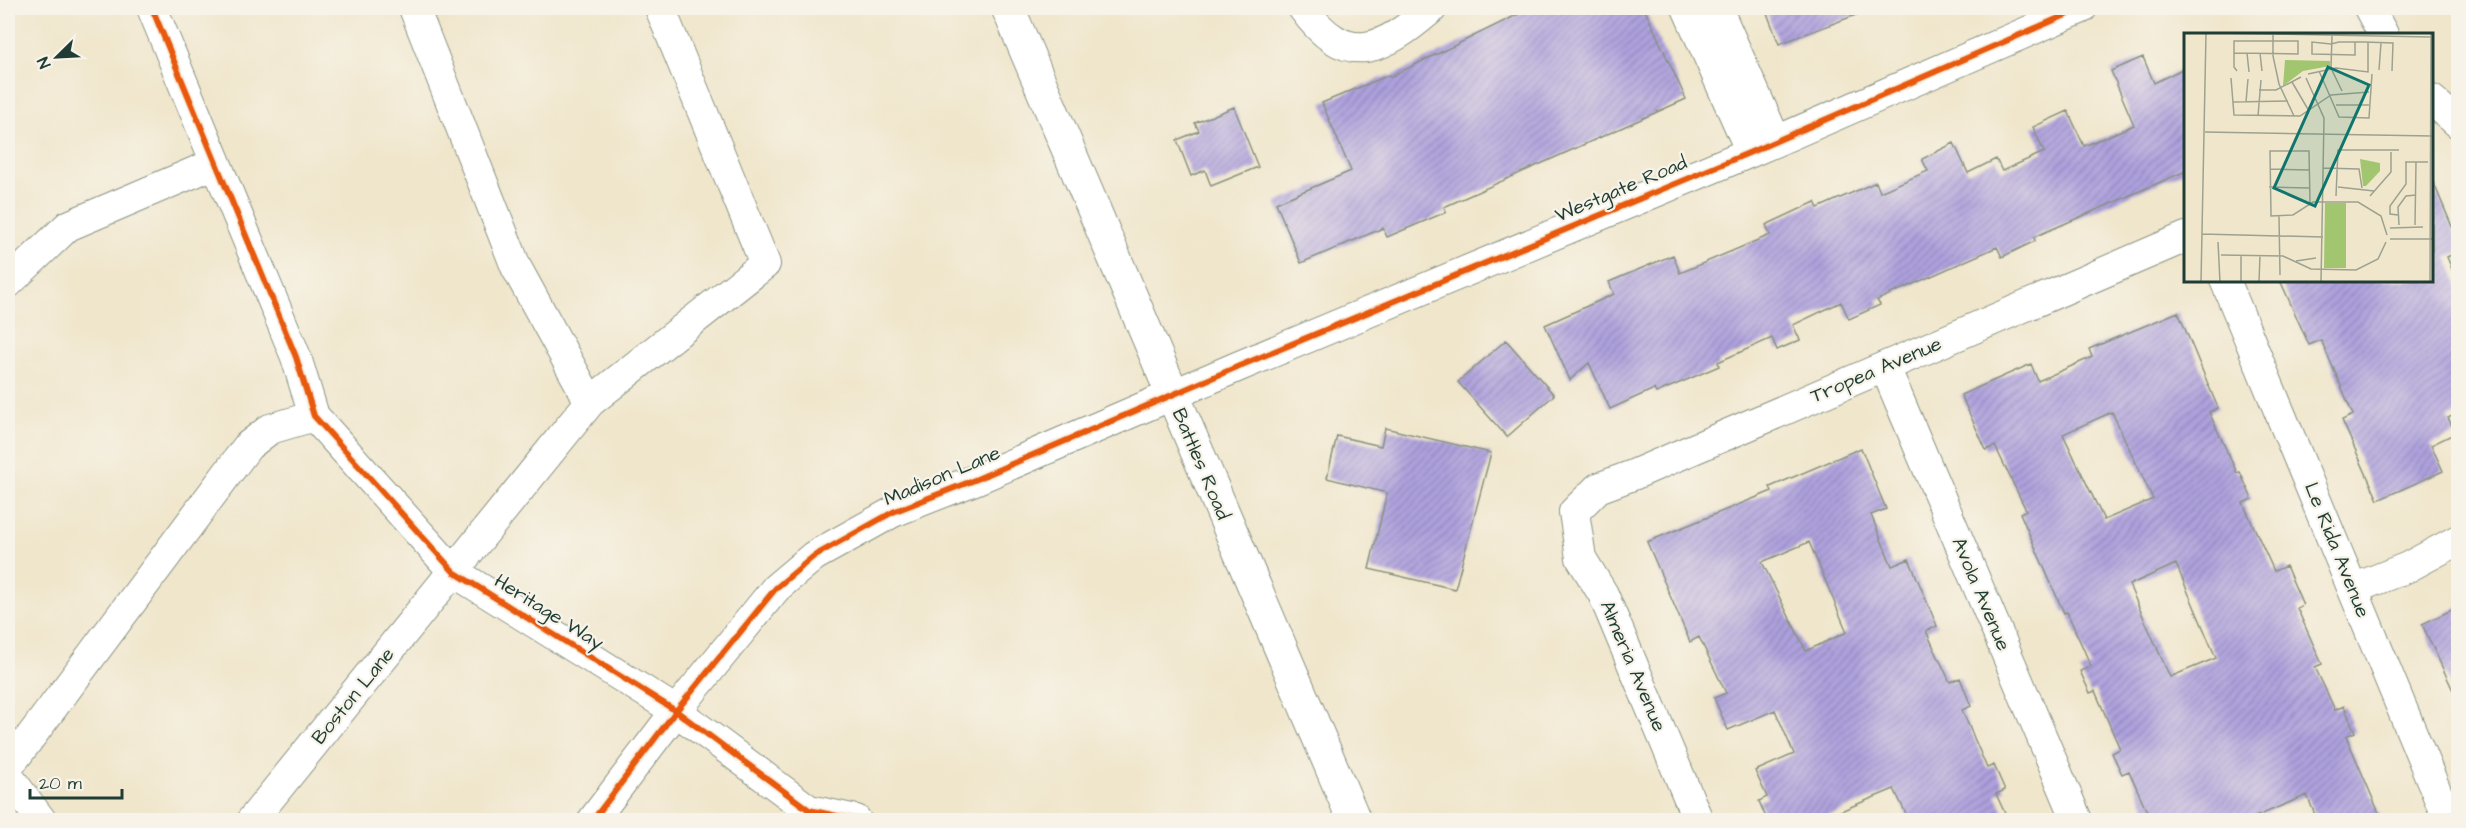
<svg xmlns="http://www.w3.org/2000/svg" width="2466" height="828" font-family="'Architects Daughter',sans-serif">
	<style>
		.building { fill: url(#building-hatch); fill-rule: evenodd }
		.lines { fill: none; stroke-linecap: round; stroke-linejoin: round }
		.street-casing { stroke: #889280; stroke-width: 32 }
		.secondary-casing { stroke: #889280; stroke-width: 35 }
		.street { stroke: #fff; stroke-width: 30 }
		.secondary { stroke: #fff; stroke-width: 33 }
		.cycleway-casing { stroke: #f7f3e8; stroke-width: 10 }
		.cycleway { stroke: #e8590c; stroke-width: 6 }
		.labels { text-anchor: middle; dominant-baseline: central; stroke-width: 4.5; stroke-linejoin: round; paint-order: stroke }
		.street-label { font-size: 20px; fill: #1f3d34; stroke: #f7f3e8 }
		.inset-road { fill: none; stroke: #9ca28f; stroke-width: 1.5 }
		.view { fill: #0f766e; fill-opacity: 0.15; stroke: #0f766e; stroke-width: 3 }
		.inset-edge { fill: none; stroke: #1f3d34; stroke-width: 3 }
	</style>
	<defs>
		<pattern id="building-hatch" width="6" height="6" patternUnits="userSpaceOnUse" patternTransform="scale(1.5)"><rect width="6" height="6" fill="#afa1de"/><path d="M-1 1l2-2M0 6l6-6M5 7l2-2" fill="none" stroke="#8e84b5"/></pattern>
	</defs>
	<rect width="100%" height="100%" fill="#f7f3e8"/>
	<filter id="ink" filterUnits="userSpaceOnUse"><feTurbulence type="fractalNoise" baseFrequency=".0167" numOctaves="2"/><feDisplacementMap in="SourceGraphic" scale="12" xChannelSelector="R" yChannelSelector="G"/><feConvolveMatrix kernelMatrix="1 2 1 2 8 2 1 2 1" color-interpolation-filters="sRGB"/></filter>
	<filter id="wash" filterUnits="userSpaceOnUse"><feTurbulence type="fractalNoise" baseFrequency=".008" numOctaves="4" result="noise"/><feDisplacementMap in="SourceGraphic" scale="24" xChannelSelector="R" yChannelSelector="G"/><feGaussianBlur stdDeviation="1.35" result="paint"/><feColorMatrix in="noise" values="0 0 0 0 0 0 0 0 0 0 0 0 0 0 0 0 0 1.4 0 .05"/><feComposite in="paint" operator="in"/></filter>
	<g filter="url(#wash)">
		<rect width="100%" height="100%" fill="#f0e6cc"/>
		<g id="blocks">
			<path class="building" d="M1531,8H1644L1686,99L1444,207L1446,212L1387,237L1383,228L1301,263L1276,203L1351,171L1322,103L1389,75L1390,77Z
				M1765,8H1869V10L1779,44Z
				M2143,57L2154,83L2186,67V171L2034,237L2035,241L2002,257L1997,247L1877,300L1880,305L1849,319L1841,302L1793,325L1800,340L1777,350L1772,338L1718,362L1719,366L1656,393L1654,389L1610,409L1589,363L1570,380L1545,325L1614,294L1609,282L1673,255L1680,273L1770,235L1766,225L1815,202L1818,208L1876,182L1880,192L1928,171L1922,159L1954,143L1968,173L1996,159L2002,171L2044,152L2033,127L2068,111L2084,146L2134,125L2111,71Z
				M1234,107L1258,167L1211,186L1205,170L1191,176L1177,140L1199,131L1195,123Z
				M2432,179L2458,241V252L2447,257L2458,284V413L2448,418L2456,433L2431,445L2443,471L2378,500L2342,420L2353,415L2344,393L2321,340L2309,345L2280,280H2432Z
				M2178,312L2218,408L2209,412L2237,473L2240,472L2252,499L2243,503L2274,571L2286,566L2303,605L2297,608L2322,664L2315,667L2335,710L2344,706L2355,732L2346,736L2382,820H2317L2307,795L2248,820H2151L2129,771L2122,774L2112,753L2120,749L2095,691L2090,693L2080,671L2091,666L2067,612L2064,613L2020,513L2026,510L1995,446L1986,450L1961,395L2031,364L2038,381L2092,357L2089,349ZM2112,412L2153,499L2104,520L2063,434ZM2176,564L2216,658L2170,677L2129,585Z
				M1506,340L1554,395L1507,437L1458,382Z
				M1385,428L1491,453L1455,589L1369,569L1387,493L1327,478L1337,436L1381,446Z
				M1861,448L1886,509L1871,515L1892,566L1909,559L1937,626L1926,631L1950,682L1960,678L1971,706L1962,710L1987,768L1994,765L2005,790L1996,794L2008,820H1909L1894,789L1819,820H1767L1759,801L1767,797L1755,771L1794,754L1775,710L1728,730L1714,698L1726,693L1699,637L1690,642L1647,542L1772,491L1770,487ZM1809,542L1847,632L1806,651L1762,562Z
				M2458,607V701L2422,624Z"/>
		</g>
	</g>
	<g filter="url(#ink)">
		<use href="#blocks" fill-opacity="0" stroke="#889280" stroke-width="1.5"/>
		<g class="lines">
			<defs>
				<path id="street" d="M152,8L296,357L314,416L454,572L676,711L809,810L856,820
					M414,8L516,267L590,402
					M1303,8C1347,70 1383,50 1432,8
					M1687,8L1751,152
					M1717,8L1776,141
					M2369,8L2383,34
					M2432,100L2458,123
					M2225,280L2448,820
					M8,283L68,226L216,163
					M1885,367L2077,820
					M2353,589L2408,567L2458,540
					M8,767L248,446L270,429L314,416
					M8,776L41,820
					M252,820L590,402L765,264L660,8
					M593,820L676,711L776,588L814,556L893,512L977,479L1237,367L1751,152L2082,8
					M1698,820L1603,594L1581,558L1574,512L1598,488L1633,475L2186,237"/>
				<path id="secondary" d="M1008,8L1354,820"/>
			</defs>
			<use href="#street" class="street-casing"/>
			<use href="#secondary" class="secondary-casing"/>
			<use href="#street" class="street"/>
			<use href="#secondary" class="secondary"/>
			<defs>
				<path id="cycleway" d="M152,8L296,357L314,416L454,572L676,711L809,810L856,820
					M593,820L676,711L776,588L814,556L893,512L977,479L1237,367L1751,152L2082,8"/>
			</defs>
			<use href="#cycleway" class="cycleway-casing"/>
			<use href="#cycleway" class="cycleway"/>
		</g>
	</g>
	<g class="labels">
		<g class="street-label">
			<text transform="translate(1621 189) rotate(-23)">Westgate Road</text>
			<text transform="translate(1876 370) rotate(-23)">Tropea Avenue</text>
			<text transform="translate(1201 464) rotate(67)">Battles Road</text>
			<text transform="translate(942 476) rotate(-23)">Madison Lane</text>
			<text transform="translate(2337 550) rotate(68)">Le Rida Avenue</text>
			<text transform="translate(1981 594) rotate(67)">Avola Avenue</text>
			<text transform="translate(549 612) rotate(32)">Heritage Way</text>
			<text transform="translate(1633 666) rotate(67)">Almeria Avenue</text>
			<text transform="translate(353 696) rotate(-51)">Boston Lane</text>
		</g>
	</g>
	<g transform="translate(2184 33)">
		<rect width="249" height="249" fill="#f0e6cc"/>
		<path d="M101,27L146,28V33L119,38L99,53ZM176,126L196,130V138L182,153H179ZM141,170H162V235H140Z" fill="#a2c670"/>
		<path class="inset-road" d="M35,0L247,4M89,2V23L95,51L110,83M148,3L147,35L158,58M171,9V22L128,21V9L147,11L155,9H180L209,10L208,38M50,20L114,21V8H50V34L53,38M63,20L65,39M76,20L78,38M195,37L197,10M135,38L155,84L185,85L188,41M124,41L152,35L184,39V9M47,45L50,82L116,83L147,62L185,59M122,45L140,85L137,249M108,49L125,78M75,57H92L117,44M49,69L104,68M62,69L64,46M152,72H185M74,83L77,47M21,99L248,103M221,129H244M139,135L175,136L178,155M86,136L126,137M85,154L126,155M154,154L190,158M152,163L154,117H215M186,163L207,139V119M126,170L125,118H86L87,183L109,182L129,169H174L197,183L203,202M214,182L206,181V173L222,151V129M95,183L96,242M215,192L214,174L222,163L232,162M231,192L232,129M206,195L239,194M18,201L139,204M206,206H249M34,209L36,249M37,222L99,223L127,236L172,237L194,226L202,209M112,228L132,225M17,249L22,0M57,249V222M75,249L76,222M246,249L247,0"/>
		<path class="view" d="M144,34L185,52L131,173L90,155Z"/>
		<rect width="249" height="249" class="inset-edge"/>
	</g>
	<rect width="2466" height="828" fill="none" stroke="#f7f3e8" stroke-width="30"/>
	<g transform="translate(57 57) rotate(246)" stroke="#f7f3e8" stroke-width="4.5" paint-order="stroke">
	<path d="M0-4.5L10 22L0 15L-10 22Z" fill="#1f3d34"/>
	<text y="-9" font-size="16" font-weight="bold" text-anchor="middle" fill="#1f3d34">N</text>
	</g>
	<path d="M30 789v9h92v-9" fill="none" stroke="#1f3d34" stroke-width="3"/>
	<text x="39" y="789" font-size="18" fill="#1f3d34" stroke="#f7f3e8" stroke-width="4.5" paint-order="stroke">20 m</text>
</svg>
